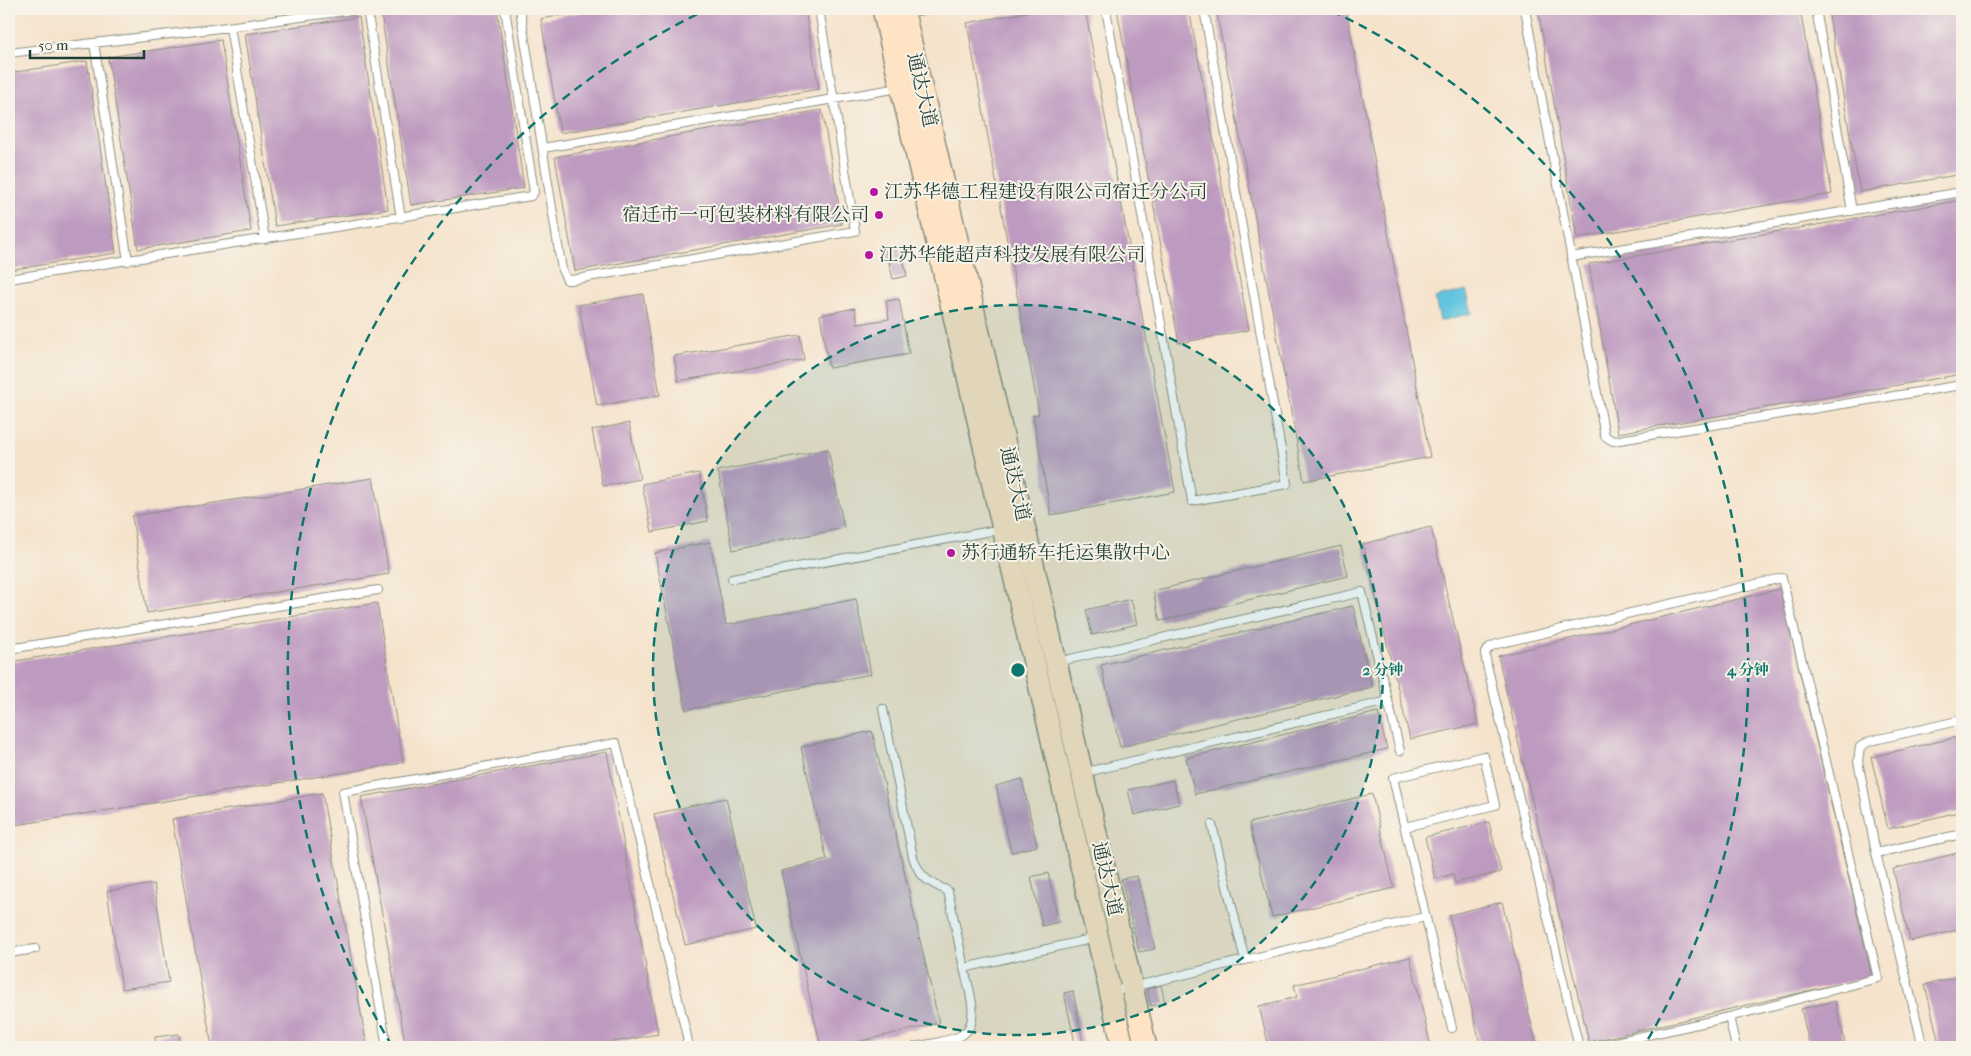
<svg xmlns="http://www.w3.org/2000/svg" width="1971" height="1056" font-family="'IM FELL French Canon','Noto Serif SC',serif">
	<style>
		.water { fill: #61c5df; stroke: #40818a }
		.building { fill: #bd9abf }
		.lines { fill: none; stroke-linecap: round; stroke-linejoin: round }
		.service-casing { stroke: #8a9080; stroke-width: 10 }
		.secondary-casing { stroke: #8a9080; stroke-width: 24 }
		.service { stroke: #fff; stroke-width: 8 }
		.secondary { stroke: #fee4c5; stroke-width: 21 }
		.ring { fill: none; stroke: #0f766e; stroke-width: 2.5; stroke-dasharray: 9 6 }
		.poi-dot { fill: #b5179e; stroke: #f7f3e8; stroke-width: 2 }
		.labels { text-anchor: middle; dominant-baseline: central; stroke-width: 4; stroke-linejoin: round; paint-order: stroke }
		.street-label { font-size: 19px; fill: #1f3d34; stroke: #f7f3e8 }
		.poi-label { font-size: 19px; fill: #1f3d34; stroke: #f7f3e8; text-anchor: start }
		.centre { fill: #0f766e; stroke: #f7f3e8; stroke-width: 2.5 }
		.ring-label { font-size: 15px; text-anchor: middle; font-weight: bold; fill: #0f766e; stroke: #f7f3e8; stroke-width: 4; stroke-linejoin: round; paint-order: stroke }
	</style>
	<rect width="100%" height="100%" fill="#f7f3e8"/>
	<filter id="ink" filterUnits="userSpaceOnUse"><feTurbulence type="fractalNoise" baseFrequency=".02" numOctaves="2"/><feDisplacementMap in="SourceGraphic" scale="10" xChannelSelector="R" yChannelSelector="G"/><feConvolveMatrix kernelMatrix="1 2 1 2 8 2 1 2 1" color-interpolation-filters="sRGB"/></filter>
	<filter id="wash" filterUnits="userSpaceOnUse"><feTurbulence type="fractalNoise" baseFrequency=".0096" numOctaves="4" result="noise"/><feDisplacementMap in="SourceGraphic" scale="20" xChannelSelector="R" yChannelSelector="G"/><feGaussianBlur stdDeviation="1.12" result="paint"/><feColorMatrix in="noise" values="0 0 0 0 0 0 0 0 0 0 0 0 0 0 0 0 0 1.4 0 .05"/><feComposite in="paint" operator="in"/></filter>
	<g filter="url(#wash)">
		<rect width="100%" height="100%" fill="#f5e3cc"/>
		<path class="water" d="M1466,290L1472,313L1440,321L1435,298Z"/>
		<g id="blocks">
			<path class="building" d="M412,9H497L524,188L411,205L381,14Z
				M598,9H805L819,89L560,133L541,19Z
				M1043,9H1085L1175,492L1051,515L1033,415L1039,414L967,23Z
				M1117,9H1189L1249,330L1179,343Z
				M1216,9H1346L1430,457L1304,481Z
				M1538,9H1800L1832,194L1577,238Z
				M1828,9H1962V174L1860,192Z
				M359,17L388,209L275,226L245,34Z
				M221,40L251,231L138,249L108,57Z
				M87,61L116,253L9,270V73Z
				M822,110L842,224L575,271L555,157Z
				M1962,200V374L1618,433L1589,264Z
				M900,247L907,276L893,279L886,250Z
				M643,294L660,395L597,406L579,305Z
				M899,299L909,354L829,368L820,315L855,308L858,324L889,319L886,301Z
				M800,335L804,360L678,381L674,356Z
				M629,423L640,479L603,486L592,430Z
				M828,449L844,528L733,550L718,471Z
				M699,473L708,521L652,532L642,484Z
				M373,478L389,574L147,613L132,516Z
				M1431,527L1478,724L1410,739L1363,544Z
				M710,542L726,625L856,599L871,674L686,710L655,553Z
				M1341,546L1348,576L1160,621L1153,591Z
				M1780,589L1872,976L1589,1042L1498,656Z
				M1131,599L1137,624L1092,635L1086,610Z
				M377,603L403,763L9,826V662Z
				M1353,606L1372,687L1120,747L1101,665Z
				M1378,712L1387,749L1195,794L1186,758Z
				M872,731L939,1023L848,1044L849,1047H821L781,871L827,860L801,747Z
				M1962,736V811L1888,829L1871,757Z
				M607,752L658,1034L587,1047H406L361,797Z
				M1022,779L1037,846L1011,852L996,786Z
				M1173,780L1179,804L1134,815L1128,790Z
				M322,793L367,1047H212L172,819Z
				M1372,794L1394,888L1272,917L1249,823Z
				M726,798L756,929L685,945L654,814Z
				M1489,822L1501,872L1455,883L1453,874L1435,879L1425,837Z
				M1962,852V929L1910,941L1893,869Z
				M1048,873L1059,922L1042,926L1031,877Z
				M1137,876L1155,949L1139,952L1121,879Z
				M154,884L169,982L122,989L107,891Z
				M1502,902L1537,1047H1481L1449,915Z
				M1410,957L1431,1047H1269L1259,1006L1297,997L1294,985Z
				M1962,976V1047H1940L1925,985Z
				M1161,985L1165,1003L1151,1006L1147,989Z
				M1073,991L1084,1047H1076L1064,993Z
				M1835,1001L1846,1047H1810L1801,1009Z
				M179,1034L181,1047H156L155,1037Z"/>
		</g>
	</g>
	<g filter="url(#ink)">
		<use href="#blocks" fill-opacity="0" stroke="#8a9080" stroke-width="1"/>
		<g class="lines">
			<defs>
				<path id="service" d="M367,9L401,218
					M520,9L562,270L567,280H571L855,231L819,9
					M1106,9L1192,501L1287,484L1204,9
					M1525,9L1605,436L1613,441L1962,385
					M1816,9L1852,211
					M906,13L929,9
					M230,27L265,239
					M94,43L128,261
					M9,53L212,29L359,9
					M543,148L899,88
					M1571,257L1962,192
					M9,279L531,196L534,192L505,9
					M732,579L1002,529
					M9,649L378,590
					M1057,662L1362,592L1400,751
					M883,709L913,857C920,878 928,882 948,891L964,968L1095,938
					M1082,773L1388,701
					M1212,825L1245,960
					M1405,827L1495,805L1484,756L1393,778L1452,1028
					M1876,853L1962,834
					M9,953L35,949
					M1111,992L1425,917
					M1729,1017L1736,1047
					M387,1047L343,792L616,743L686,1032L688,1042L683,1047
					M915,1047C929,1044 947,1042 960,1036C983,1024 968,987 964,968
					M1579,1047L1487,665L1485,653L1490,647L1497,644L1782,578L1878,978L1729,1017L1593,1047
					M1923,1047L1876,853L1858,761L1860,747L1870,741L1962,720"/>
				<path id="secondary" d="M883,9L1123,1047
					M903,9L1146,1047"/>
			</defs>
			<use href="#service" class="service-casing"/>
			<use href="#secondary" class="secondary-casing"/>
			<use href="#service" class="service"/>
			<use href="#secondary" class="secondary"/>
		</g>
	</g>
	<circle cx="1018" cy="670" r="365" fill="#0f766e" fill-opacity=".12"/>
	<g class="ring">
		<circle cx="1018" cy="670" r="365"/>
		<path d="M392 1046A730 730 0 0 1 704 11M1332 11A730 730 0 0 1 1644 1046"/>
	</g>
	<g class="poi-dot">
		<circle cx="874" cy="192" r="5"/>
		<circle cx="879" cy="215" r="5"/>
		<circle cx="869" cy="255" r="5"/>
		<circle cx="951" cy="553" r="5"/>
	</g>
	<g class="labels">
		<g class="street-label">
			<text transform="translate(922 90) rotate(77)">通达大道</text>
			<text transform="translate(1015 484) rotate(77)">通达大道</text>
			<text transform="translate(1107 879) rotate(77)">通达大道</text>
		</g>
		<g class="poi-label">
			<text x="884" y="192">江苏华德工程建设有限公司宿迁分公司</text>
			<text x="869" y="215" text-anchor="end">宿迁市一可包装材料有限公司</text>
			<text x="879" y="255">江苏华能超声科技发展有限公司</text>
			<text x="961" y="553">苏行通轿车托运集散中心</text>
		</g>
	</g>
	<circle cx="1018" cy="670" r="8" class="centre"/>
	<g class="ring-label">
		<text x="1383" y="675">2 分钟</text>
		<text x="1748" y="675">4 分钟</text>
	</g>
	<rect width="1971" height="1056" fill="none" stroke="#f7f3e8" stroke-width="30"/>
	<path d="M30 50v8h114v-8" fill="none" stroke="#1f3d34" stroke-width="2.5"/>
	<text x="38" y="50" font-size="15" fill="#1f3d34" stroke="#f7f3e8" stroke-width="4" paint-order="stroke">50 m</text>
</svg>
